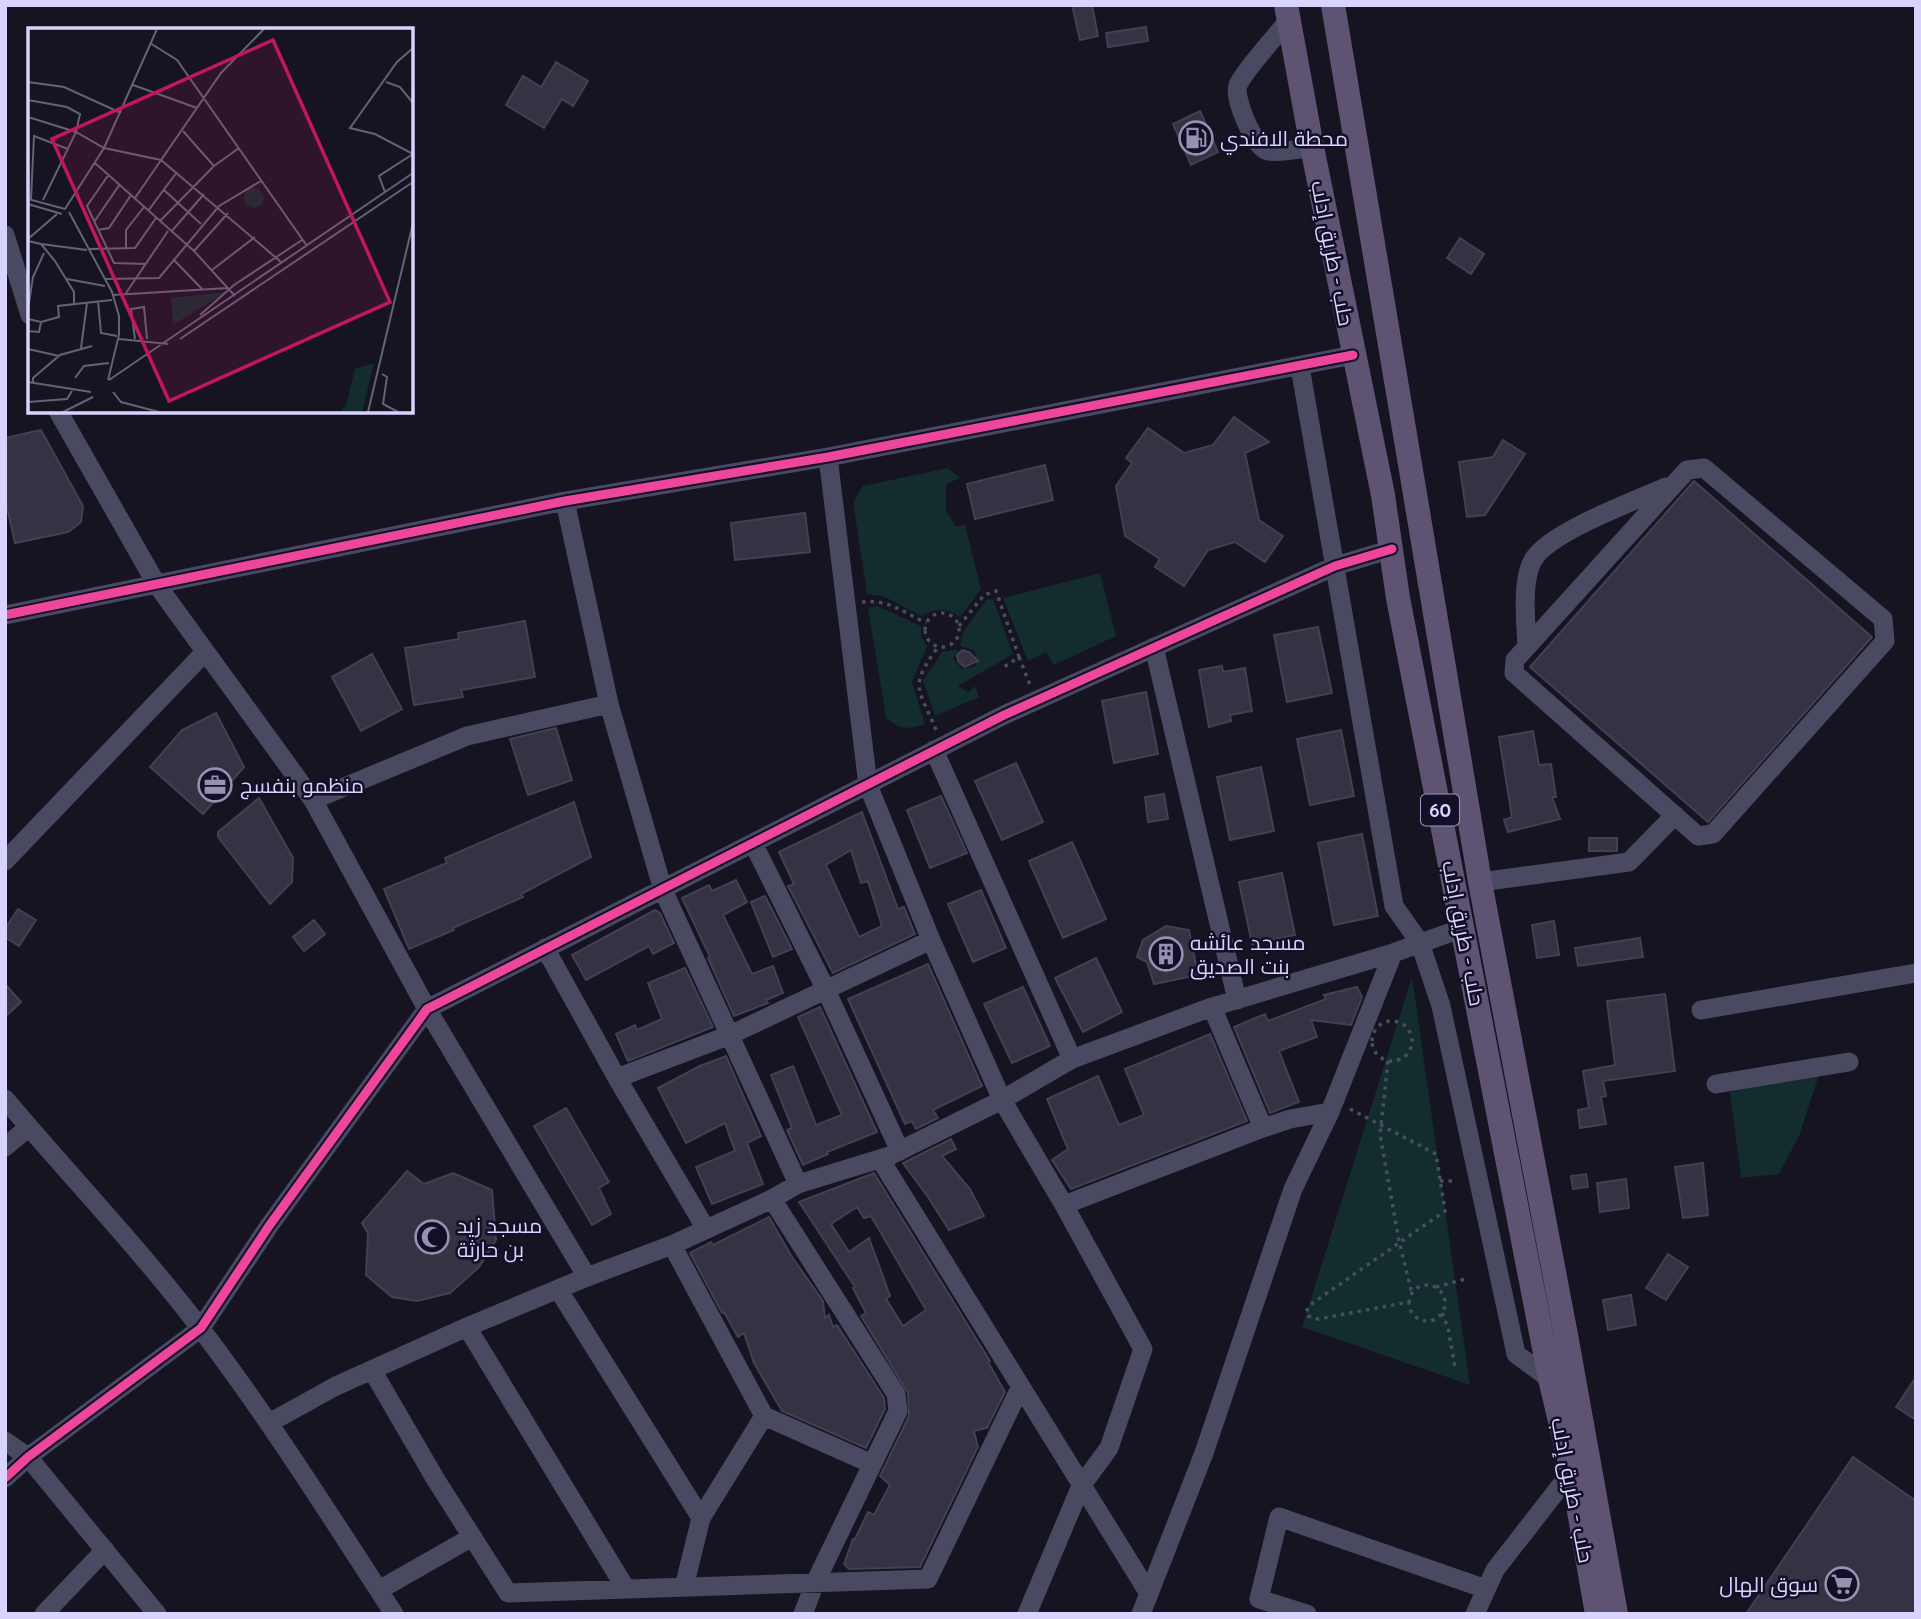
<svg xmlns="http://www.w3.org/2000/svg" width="1921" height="1619" font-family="Quicksand,Cairo,sans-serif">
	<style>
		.green { fill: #132c2d }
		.building { fill: #343243; stroke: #433f54; stroke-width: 2; fill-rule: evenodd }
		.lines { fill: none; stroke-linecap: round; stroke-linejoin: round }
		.path { stroke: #44505f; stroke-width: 3.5; stroke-dasharray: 3.5 5; stroke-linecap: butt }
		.minor { stroke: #4a4962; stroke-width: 19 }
		.major { stroke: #5e5373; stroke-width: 24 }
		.cycleway-casing { stroke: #130f26; stroke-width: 13 }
		.cycleway { stroke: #ed469a; stroke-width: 9 }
		.labels { text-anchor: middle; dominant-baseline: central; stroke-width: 5; stroke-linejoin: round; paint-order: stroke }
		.shield { fill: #130f26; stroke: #9e99be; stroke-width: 2 }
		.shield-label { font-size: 19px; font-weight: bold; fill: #d9d4ff }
		.poi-label { font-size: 21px; fill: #d9d4ff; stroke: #130f26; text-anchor: start }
		.street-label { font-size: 21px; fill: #d9d4ff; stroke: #130f26 }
		.inset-road { fill: none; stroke: #64617a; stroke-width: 2 }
		.view { fill: #c2185b; fill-opacity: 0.15; stroke: #c2185b; stroke-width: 3.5 }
		.inset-edge { fill: none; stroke: #d9d4ff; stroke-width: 3.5 }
	</style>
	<rect width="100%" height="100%" fill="#161421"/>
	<path class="green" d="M948,468L960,478L946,484V511L956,527L965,524L981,589L960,617C945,608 936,608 921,616L883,596L867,594L853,502L863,486Z
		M1100,573L1116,636L1054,665L1046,652L1028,661L1003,598Z
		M993,599L1013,654L958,686L968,692L975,686L979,697L935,716L923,680L943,651L959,650L953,658L962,669L976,666L975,651L960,646L963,632L986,600Z
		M877,606L921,626V636L927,646L912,682L925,724C908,730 899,730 886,717L868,608Z
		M1412,977L1470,1385L1302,1327Z
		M1816,1073L1819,1075L1799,1136L1779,1174L1741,1178L1730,1092Z"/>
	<path class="building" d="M1072,5H1092L1098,36L1080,40Z
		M1146,27L1148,41L1108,47L1106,33Z
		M556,62L588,81L573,106L562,99L544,128L506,105L523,76L541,87Z
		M1200,111L1218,152L1191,165L1173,124Z
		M1460,238L1484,254L1471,274L1447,258Z
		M1234,417L1269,442L1245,453L1259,520L1283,536L1265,562L1235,542L1208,550L1184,586L1155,567L1160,559L1125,536L1116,486L1132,463L1126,458L1148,428L1184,453L1213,445Z
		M41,430L83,506L81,522L68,532L15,543L5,498V438Z
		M1503,440L1525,454L1485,515L1467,517L1459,462L1493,457Z
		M1045,465L1053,500L975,519L967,484Z
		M1694,481L1872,637L1708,822L1530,667Z
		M805,513L810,552L735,560L731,523Z
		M525,621L535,677L461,690L463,697L414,705L405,648L459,639L458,633Z
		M1318,627L1332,693L1287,702L1274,635Z
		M962,650L969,652L978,661L964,667L958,661L957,655Z
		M372,654L402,709L361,731L332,677Z
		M1222,666L1223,672L1245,668L1252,711L1230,715L1231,721L1209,727L1199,670Z
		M1146,692L1158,754L1114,763L1102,701Z
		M216,713L244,767L203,814L150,767L182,730Z
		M556,728L572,780L528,795L510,739Z
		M1341,730L1354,796L1310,805L1297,739Z
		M1533,731L1539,765L1551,764L1556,797H1552L1560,819L1508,832L1504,820L1512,817L1499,737Z
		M1016,763L1043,822L1002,840L975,781Z
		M1261,767L1274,831L1230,840L1217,777Z
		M1164,794L1168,819L1148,822L1145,797Z
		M941,796L967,853L930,868L907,810Z
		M259,798L293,858L292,882L270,904L218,837V832Z
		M574,802L591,857L521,894L523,897L453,928L454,930L409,949L384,889L447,863L445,858Z
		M862,812L898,909L904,907L915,934L833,973L788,886L794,884L779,852ZM851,850L861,883L868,881L882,926L859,937L826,865Z
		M1362,834L1378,916L1334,925L1318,843Z
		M1589,838H1617V851H1589Z
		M1072,842L1106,919L1063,938L1029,861Z
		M1282,873L1295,935L1252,944L1239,882Z
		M736,880L747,902L723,915L752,974L773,966L783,993L766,1000L768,1003L734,1016L708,958L710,957L682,898L709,885L712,891Z
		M981,890L1006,948L973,962L948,904Z
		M765,896L792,949L773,957L751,902Z
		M18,909L36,920L19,946L5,937V929Z
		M655,910L660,913L674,943L653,954L649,946L586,980L572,955Z
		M314,920L325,934L304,951L293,937Z
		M1554,921L1559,955L1537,958L1532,925Z
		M1166,926L1189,930L1198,975L1154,984L1147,962L1137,957L1143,940Z
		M1640,938L1643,957L1578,966L1575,948Z
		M1096,958L1122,1012L1083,1032L1055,978Z
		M928,964L982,1086L933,1110L938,1118L916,1129L912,1121L905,1124L848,999Z
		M685,968L713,1027L628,1061L616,1034L635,1025L637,1030L662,1019L648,983Z
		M5,984L21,1002L5,1017Z
		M1023,987L1050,1046L1012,1063L984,1004Z
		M1357,987L1362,997L1351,1025L1311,1020L1317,1037L1279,1051L1299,1102L1270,1113L1234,1027L1265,1014L1268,1021L1326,999L1324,995Z
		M1665,994L1675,1071L1603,1081L1606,1096L1601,1097L1606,1124L1580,1128L1578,1110L1589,1108L1583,1071L1615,1065L1607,1001Z
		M820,1007L877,1132L827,1152L828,1154L803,1165L787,1130L792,1128L771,1075L793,1066L816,1125L842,1115L798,1017Z
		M1210,1034L1247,1121L1071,1189L1052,1160L1068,1149L1047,1099L1098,1076L1119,1125L1144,1115L1125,1069Z
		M726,1056L761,1136L747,1143L763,1184L712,1204L696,1167L735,1151L725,1123L686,1143L658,1088L700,1066Z
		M566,1108L609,1182L599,1188L611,1214L592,1225L534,1126Z
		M951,1139L956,1149L942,1156L970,1189L984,1216L949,1230L928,1197L903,1163Z
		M1703,1163L1708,1215L1683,1218L1675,1167Z
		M407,1171L424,1184L453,1173L492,1190L496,1240L479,1267L450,1293L417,1301L392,1297L366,1275L368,1233L362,1223Z
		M874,1173L990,1361L988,1362L1005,1392L987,1428L974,1431L978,1447L920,1567L849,1569L844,1564L853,1539H855L868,1512L874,1515L890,1485L880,1476L909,1416L908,1393L861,1316L866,1313L853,1288L855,1287L799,1202ZM857,1207L864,1218L871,1216L926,1310L903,1326L886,1299L890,1296L869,1238L849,1252L831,1224Z
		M1586,1174L1588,1187L1573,1189L1571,1176Z
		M1626,1179L1629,1208L1600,1212L1597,1183Z
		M769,1217L792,1257L823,1301L825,1318L829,1315L833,1327L837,1325L884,1398L885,1409L866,1448L782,1411L754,1363L744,1333L738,1337L724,1312L722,1313L690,1253L711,1242L713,1245Z
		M1668,1254L1688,1267L1666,1300L1646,1288Z
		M1631,1295L1636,1325L1608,1330L1603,1300Z
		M1916,1377V1420L1896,1407Z
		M1853,1457L1916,1501V1614H1746Z"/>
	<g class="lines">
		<path class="path" d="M862,602C887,599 904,612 926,623
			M925 630a17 17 0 1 1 34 0a17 17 0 1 1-34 0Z
			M959,626L984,595L996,591L1019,657L1001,669
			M1019,657L1030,685
			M936,730C919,688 908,688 938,647
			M1372 1041a20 20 0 1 1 40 0a20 20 0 1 1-40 0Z
			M1388,1061L1380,1135L1399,1241L1412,1294
			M1350,1109L1436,1154L1445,1211L1310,1305L1306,1312L1308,1316L1318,1319L1409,1302
			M1440,1181H1452
			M1409 1303a18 18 0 1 1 36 0a18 18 0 1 1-36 0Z
			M1436,1287L1469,1278
			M1442,1313L1448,1328L1455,1367"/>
		<path class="minor" d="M1289,20C1277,35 1245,69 1238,85C1233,97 1254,148 1268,151C1281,153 1298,149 1312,147
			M5,235L30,315
			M1300,367L1394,906L1420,943L1441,1006L1516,1354L1550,1379
			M58,411L157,585L313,800L427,1009L587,1277
			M828,457L868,785L931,940L1002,1100L1064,1205L1143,1349L1109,1448L1081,1486L1027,1614
			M1704,468L1883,619L1885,641L1713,834L1698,836L1514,673L1515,660L1687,470Z
			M565,501L609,704
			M5,615L565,501L828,457L1353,355
			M1154,647L1237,1000
			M1527,647C1526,623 1521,581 1533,560C1549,532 1635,501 1666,487
			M934,750L1072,1059
			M313,800L467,736L609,704L663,890L798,1184
			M753,843L826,990L900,1151
			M5,861L205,652
			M1480,882L1629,862L1675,815
			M545,948L617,1078L706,1229
			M1212,1007L1263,1128
			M1701,1010L1916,973
			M617,1078L730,1035L931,940
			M1716,1084L1849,1062
			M5,1099C70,1176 140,1249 201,1329C270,1420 332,1518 394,1614
			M5,1147L29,1127
			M880,1159L1148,1592
			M772,1199L896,1394L898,1411L815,1583L803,1614
			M1064,1205L1263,1128L1290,1119L1330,1112
			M672,1245L764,1416L872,1464
			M558,1289L701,1518L684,1587
			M467,1327L626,1589
			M372,1370L436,1480L508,1593L928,1579L1020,1388
			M269,1423L336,1386L467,1327L587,1277L672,1245L772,1199L798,1184L889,1156L1002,1100L1072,1059L1212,1007L1393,953L1463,928
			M5,1441L28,1457L157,1614
			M5,1478L28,1457L201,1328L269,1226L427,1009L1004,715L1335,566L1392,549
			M701,1518L764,1416
			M379,1590L472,1537
			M44,1614L105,1550
			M1141,1614L1204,1453L1293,1189L1330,1112L1393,953
			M1307,1614L1259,1599L1279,1517L1486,1589
			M1475,1614L1495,1570L1572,1471"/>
		<path class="major" d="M1286,5L1312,147L1383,495L1398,598L1550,1379L1572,1471L1597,1614
			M1333,5L1480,882L1566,1335L1616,1614"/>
		<defs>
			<path id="cycleway" d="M5,615L565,501L828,457L1353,355
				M5,1478L28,1457L201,1328L269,1226L427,1009L1004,715L1335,566L1392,549"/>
		</defs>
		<use href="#cycleway" class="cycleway-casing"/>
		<use href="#cycleway" class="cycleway"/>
	</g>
	<defs>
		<symbol id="fuel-ring" viewBox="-11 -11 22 22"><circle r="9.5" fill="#130f26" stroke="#9591b1" stroke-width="1.5"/><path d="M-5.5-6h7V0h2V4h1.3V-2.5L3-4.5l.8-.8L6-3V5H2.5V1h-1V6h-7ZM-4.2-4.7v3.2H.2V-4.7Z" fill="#9591b1"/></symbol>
		<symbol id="office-ring" viewBox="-11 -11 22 22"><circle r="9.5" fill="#130f26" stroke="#9591b1" stroke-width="1.5"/><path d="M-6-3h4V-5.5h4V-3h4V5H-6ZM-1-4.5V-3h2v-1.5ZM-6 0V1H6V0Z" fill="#9591b1"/></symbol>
		<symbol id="building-ring" viewBox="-11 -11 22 22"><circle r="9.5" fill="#130f26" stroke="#9591b1" stroke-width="1.5"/><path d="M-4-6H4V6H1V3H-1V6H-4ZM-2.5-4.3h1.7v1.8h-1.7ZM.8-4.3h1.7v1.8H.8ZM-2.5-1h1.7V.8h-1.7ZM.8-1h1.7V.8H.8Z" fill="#9591b1"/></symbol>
		<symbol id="mosque-ring" viewBox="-11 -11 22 22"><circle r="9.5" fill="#130f26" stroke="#9591b1" stroke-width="1.5"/><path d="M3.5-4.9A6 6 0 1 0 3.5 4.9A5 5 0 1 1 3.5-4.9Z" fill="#9591b1"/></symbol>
		<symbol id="supermarket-ring" viewBox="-11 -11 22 22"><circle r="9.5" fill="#130f26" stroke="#9591b1" stroke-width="1.5"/><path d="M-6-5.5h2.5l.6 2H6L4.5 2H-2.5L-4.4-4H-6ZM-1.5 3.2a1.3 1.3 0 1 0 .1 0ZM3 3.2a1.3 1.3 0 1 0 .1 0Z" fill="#9591b1"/></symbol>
	</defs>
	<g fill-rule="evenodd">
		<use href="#fuel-ring" x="1177" y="119" width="38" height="38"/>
		<use href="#office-ring" x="196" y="766" width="38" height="38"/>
		<use href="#building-ring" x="1147" y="935" width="38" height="38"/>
		<use href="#mosque-ring" x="413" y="1218" width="38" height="38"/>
		<use href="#supermarket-ring" x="1823" y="1565" width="38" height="38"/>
	</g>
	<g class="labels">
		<rect class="shield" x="1421" y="794.5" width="38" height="31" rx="5"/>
		<g class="shield-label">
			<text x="1440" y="810">60</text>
		</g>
		<g class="poi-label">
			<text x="1220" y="138">محطة الافندي</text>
			<text x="240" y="785">منظمو بنفسج</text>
			<text x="1190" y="942">مسجد عائشه<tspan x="1190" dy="24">بنت الصديق</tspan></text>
			<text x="457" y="1225">مسجد زيد<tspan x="457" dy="24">بن حارثة</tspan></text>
			<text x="1818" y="1584" text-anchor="end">سوق الهال</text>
		</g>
		<g class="street-label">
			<text transform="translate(1333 253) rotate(79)">حلب - طريق إدلب</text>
			<text transform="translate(1464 933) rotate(79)">حلب - طريق إدلب</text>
			<text transform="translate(1573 1490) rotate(79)">حلب - طريق إدلب</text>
		</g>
	</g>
	<g transform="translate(28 28)">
		<rect width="385" height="385" fill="#161421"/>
		<path d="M216 170a10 10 0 1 1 20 0a10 10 0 1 1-20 0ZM198,264L145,297L143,270ZM346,335L334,384H311L318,377L327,341Z" fill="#132c2d"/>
		<path class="inset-road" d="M122,15L149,32L279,218M385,20L369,34L322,100L347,106L385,126M0,54L36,59L93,85M358,54L372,59L385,75M105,57L169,80M0,72L39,79L52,86L48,104L15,172M0,89L48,104L76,120L133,132L253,234M67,135L166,223L207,268M186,138L211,120M81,146L59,178L86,235L118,236M136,162L173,196M357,164L351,148L385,126M107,170L193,45L236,1M0,171L37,181M3,171L6,108L40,121M0,176L34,186M37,181L76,120L129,1M120,183L149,144M41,184L84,264L91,288V307L80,352M132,193L186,138L155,103M66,194L92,156M70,202L81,200L103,167M143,204L176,166M0,211L29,186M0,213L13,216L27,233L46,264V276M13,216L59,222M98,220V202L116,179M62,221L107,220L128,190M166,223L200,185M145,231L174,261M184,242L227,209M39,251L77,258M77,251L131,250L191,178L233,153M98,265L140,203M85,267L200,260M70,273L73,305L89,308M0,281L5,249L16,225M172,287L206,257L274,212M0,291L13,294L31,289L30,278L84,272M0,303L11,304L13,294M91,311L140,316M107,311L103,281L116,279L119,311M152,311L385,154M53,320L59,275M0,321L31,328M354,346L359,349L355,376L370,384M47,350L56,338L81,335M81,352L385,145M0,354L63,364M5,355V350L32,327L64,318M85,364L93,374L131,384M0,374L39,371L44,363M35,384L65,369M340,384L385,195"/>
		<path class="view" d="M245,12L362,274L141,373L24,111Z"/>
		<rect width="385" height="385" class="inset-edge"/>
	</g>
	<rect width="1921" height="1619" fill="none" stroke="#d9d4ff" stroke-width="14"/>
</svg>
